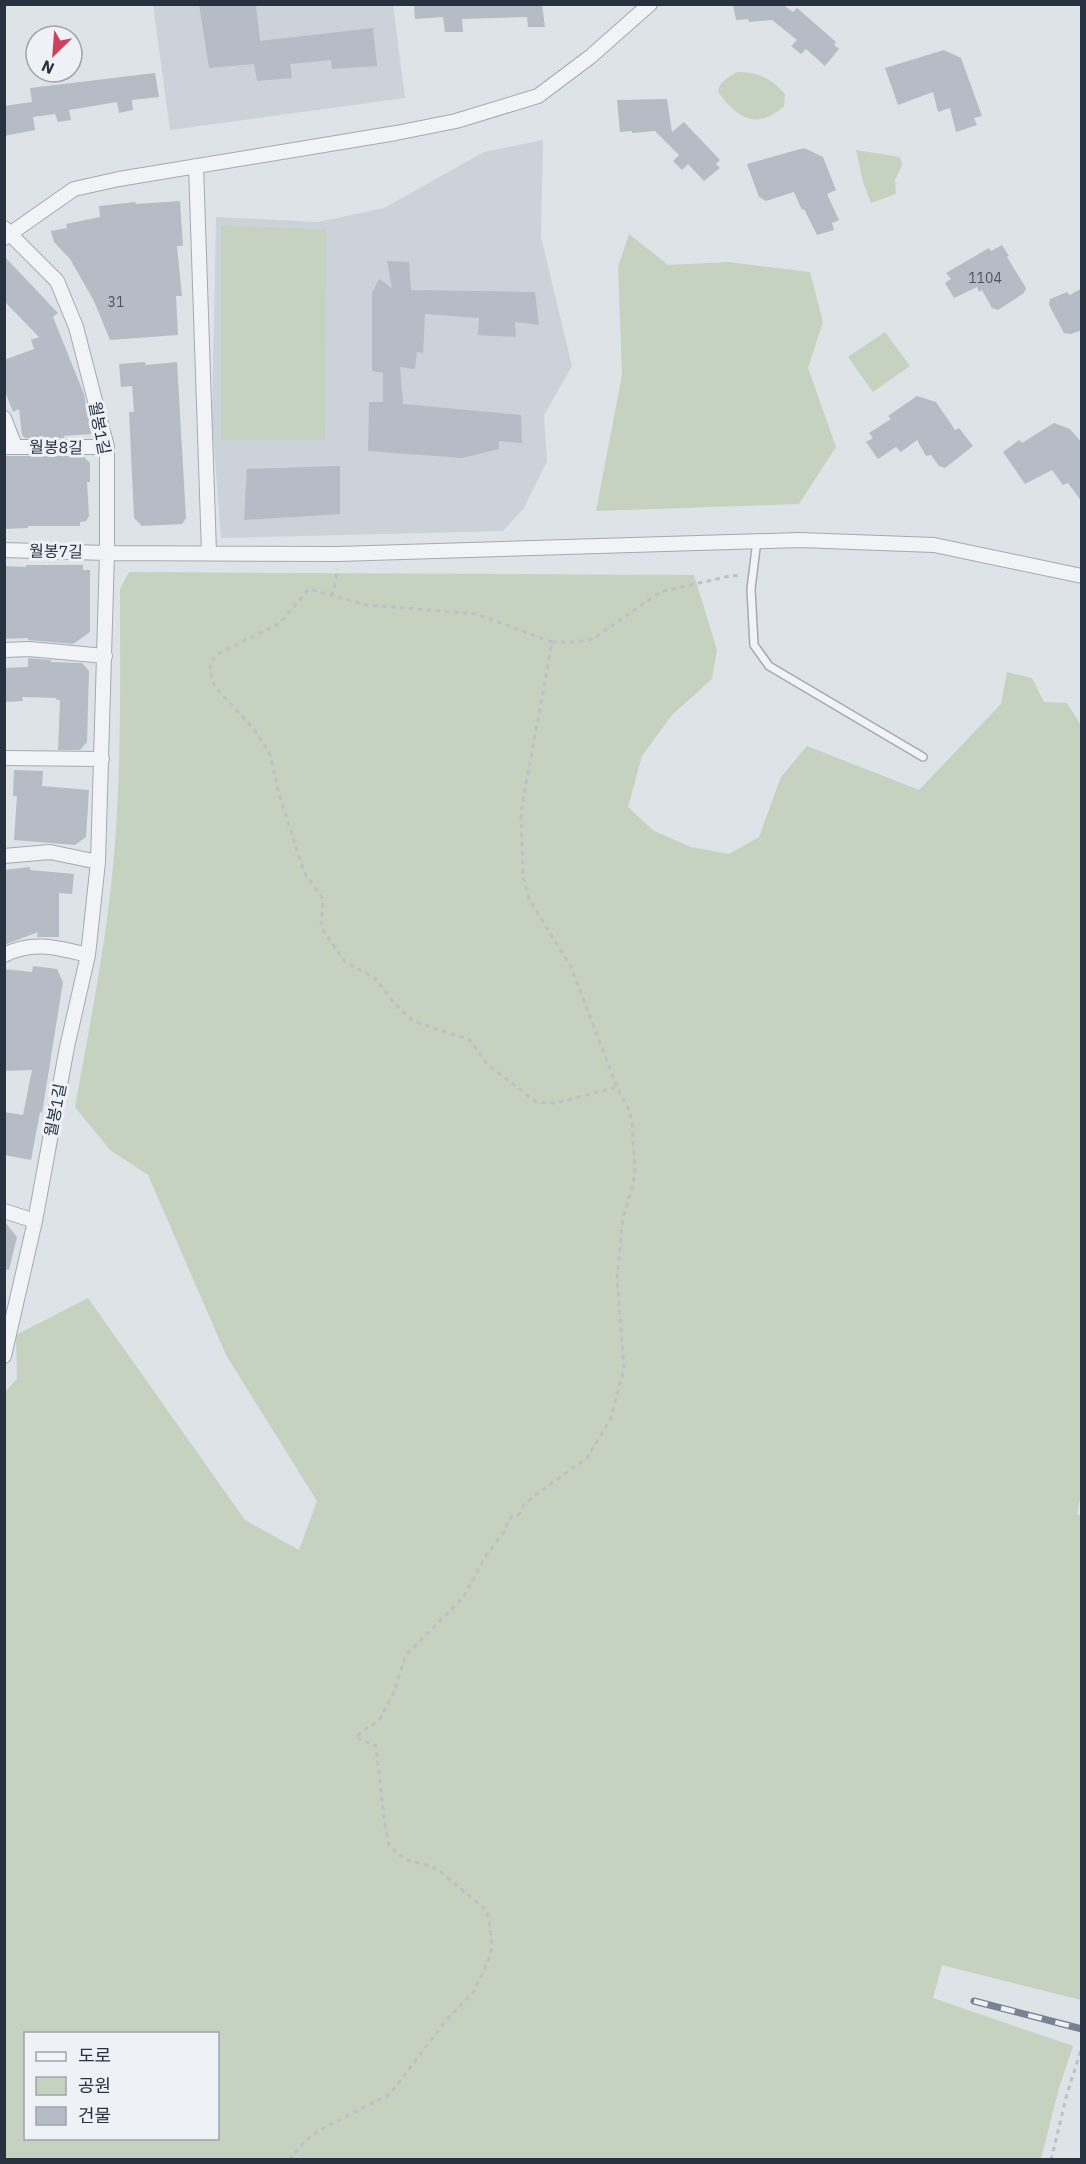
<svg xmlns="http://www.w3.org/2000/svg" width="1086" height="2164" font-family="'IBM Plex Sans','Noto Sans KR',sans-serif">
	<style>
		.built { fill: #ccd2da }
		.green { fill: #c5d2bf; fill-rule: evenodd }
		.building { fill: #b5bcc5 }
		.lines { fill: none; stroke-linecap: round; stroke-linejoin: round }
		.service-casing { stroke: #a3aab2; stroke-width: 10 }
		.minor-casing { stroke: #a3aab2; stroke-width: 16 }
		.path { stroke: #bcc1c7; stroke-width: 3; stroke-dasharray: 4.5 4.5; stroke-linecap: butt }
		.service { stroke: #f1f3f6; stroke-width: 7 }
		.minor { stroke: #f1f3f6; stroke-width: 14 }
		.rail-casing { stroke: #778292; stroke-width: 7 }
		.rail { stroke: #eef1f6; stroke-width: 4.5; stroke-dasharray: 14; stroke-linecap: butt }
		.labels { text-anchor: middle; dominant-baseline: central; stroke-width: 6; stroke-linejoin: round; paint-order: stroke }
		.number-label { font-size: 14px; fill: #4a5461 }
		.street-label { font-size: 16px; fill: #273140; stroke: #eef1f6 }
	</style>
	<rect width="100%" height="100%" fill="#dee3e8"/>
	<path class="built" d="M153,5H393L405,98L170,130Z
		M543,140L541,237L572,366L544,415L547,461L524,508L503,531L221,538L212,421L216,217L318,222L384,208L484,152Z"/>
	<path class="green" d="M737,72C758,72 771,78 785,94L784,106C757,131 737,118 718,92C719,82 728,77 737,72Z
		M856,150L900,157L902,165L895,180L896,193L893,195L871,203L863,182Z
		M221,225L326,230L325,440H221Z
		M629,234L668,265L728,262L810,272L823,322L808,368L836,447L799,504L596,511L622,375L618,267Z
		M885,332L910,366L873,392L848,357Z
		M129,572L694,575L717,650L712,679L672,715L642,756L628,807L654,831L691,847L729,854L759,837L781,777L807,746L919,790L1001,704L1007,672L1032,678L1044,702L1067,703L1082,727V1490L1077,1514L1082,1516L1081,2000L942,1965L933,1998L1073,2046L1059,2088L1041,2159L5,2160L4,1393L17,1379L16,1335L88,1298L245,1520L299,1550L317,1501L226,1355L148,1175L110,1150L75,1107C88,1034 103,960 111,886C122,787 120,688 120,589ZM26,2034H218V2138H26Z"/>
	<path class="building" d="M199,4H256L260,41L373,28L377,66L332,69L331,60L290,64L292,78L257,81L254,64L209,68Z
		M414,4H542L545,27H528L527,17L462,19L463,32H445L443,17L415,19Z
		M733,4H782L793,12L797,8L836,42L834,45L839,49L825,66L806,49L801,54L791,46L797,40L772,20L749,22L748,19L736,20Z
		M944,50L961,58L982,116L974,118L977,125L956,132L950,108L938,112L933,92L898,105L885,68Z
		M155,73L159,97L132,100L133,110L119,113L117,102L69,110L71,120L58,122L55,114L33,117L35,130L4,136V106L32,102L30,88Z
		M667,99L672,132L684,122L720,160L716,164L720,168L704,181L688,164L682,170L673,161L679,155L655,131L632,133V131L620,132L617,100Z
		M804,148L823,157L836,190L827,194L839,220L832,223L834,230L817,235L804,209L802,210L794,192L766,201L759,197L747,164Z
		M180,201L183,246H177L182,296H176L178,335L110,340L94,301L70,259L54,242L51,231L67,228L66,224L100,217L99,206L135,202L136,204Z
		M1002,245L1009,256L1007,257L1026,288L1024,293L998,310L992,308L982,290L979,292L977,287L954,298L945,283L951,279L946,273L989,248L991,251Z
		M4,256L58,313L53,317L84,394L91,434L63,436L65,438H25L22,435L19,409L13,412L4,389V360L34,349L31,340L39,337L4,301Z
		M387,261L409,262L411,290L535,292L539,325L515,322L516,337L478,335L479,318L425,314L423,353L417,352L415,369L400,367L403,404L521,415L522,443L499,441V449L462,458L368,451L369,402H383V373L372,371V293L379,279L392,288Z
		M1082,288V330L1071,334L1064,333L1049,305L1050,299L1067,292L1070,295Z
		M145,362L146,365L177,362L186,518L182,524L142,526L134,518L129,412H134L132,386L121,387L119,364Z
		M917,396L936,402L955,430L959,428L973,446L945,468L939,466L931,455L926,456L917,440L901,452L896,447L878,459L866,442L873,438L869,433L891,419L888,416Z
		M1054,423L1070,429L1082,443V502L1068,483L1063,485L1052,470L1025,484L1003,452L1019,440L1022,443Z
		M4,456H83L90,463V482H87L89,516L86,521L80,522V526H28V528L6,529Z
		M340,466V514L244,520L247,469Z
		M26,565H83V570H90V632L73,644L28,640V638L4,639V566L26,567Z
		M28,658L52,660L50,662L82,663L89,671L87,742L80,750H58L60,700H56L57,698L22,697L23,701L4,702V668L28,667Z
		M14,770L43,771L42,786L89,790L86,837L75,845L14,840L17,796H13Z
		M30,867V870L74,874L72,894L59,893V937H37L38,932L4,945V870Z
		M33,966L57,969L63,982L42,1113L40,1112L31,1160L4,1155V1112L23,1115L32,1070L4,1071V969L32,972Z
		M4,1221L17,1237L9,1270L4,1269Z"/>
	<g class="lines">
		<defs>
			<path id="service" d="M757,540L751,589L754,645L769,666L923,757"/>
			<path id="minor" d="M196,166L209,553
				M4,228L57,281L76,327L107,447V553L98,862L88,955L67,1047L35,1221L4,1356
				M4,238L74,189L119,179L396,133L456,121L538,96L590,57L650,4
				M4,418L15,446
				M4,447H107
				M4,550L107,553L338,554L800,540L934,545L1082,576
				M4,650L29,649L105,656
				M4,758L102,759
				M4,856L50,852L98,862
				M4,955C34,940 58,948 88,955
				M4,1211L35,1221"/>
		</defs>
		<use href="#service" class="service-casing"/>
		<use href="#minor" class="minor-casing"/>
		<path class="path" d="M332,596L338,569
			M552,642L477,614L367,605L309,589L280,623L216,655L211,662L210,671L215,687L254,729L270,754L279,794L304,872L323,899L321,927L345,962L375,978L395,1004L413,1021L470,1040L487,1064L536,1102L556,1103L617,1087
			M289,2160L305,2141L318,2131L390,2094L444,2023L474,1991L488,1961L492,1948L489,1918L485,1909L436,1868L404,1859L389,1845L384,1820L376,1746L355,1737L380,1719L393,1694L406,1655L463,1598L485,1557L503,1533L511,1517L519,1514L524,1505L534,1496L587,1458L611,1418L624,1368L617,1278L623,1217L633,1185L635,1171L632,1122L629,1110L617,1087L571,967L529,899L523,876L521,812L552,642H575L593,639L660,592L725,577L742,575
			M1051,2160L1067,2094L1082,2047"/>
		<use href="#service" class="service"/>
		<use href="#minor" class="minor"/>
		<defs>
			<path id="rail" d="M974,2001L1082,2029"/>
		</defs>
		<use href="#rail" class="rail-casing"/>
		<use href="#rail" class="rail"/>
	</g>
	<g class="labels">
		<g class="number-label">
			<text x="985" y="278">1104</text>
			<text x="116" y="302">31</text>
		</g>
		<g class="street-label">
			<text transform="translate(100 428) rotate(79)">월봉1길</text>
			<text transform="translate(56 447) rotate(1)">월봉8길</text>
			<text transform="translate(56 551) rotate(1)">월봉7길</text>
			<text transform="translate(55 1110) rotate(-79)">월봉1길</text>
		</g>
	</g>
	<rect width="1086" height="2164" fill="none" stroke="#273140" stroke-width="12"/>
	<rect x="24" y="2032" width="195" height="108" fill="#eef1f6" stroke="#9ea4ad" stroke-width="1.5"/>
	<rect x="36" y="2052" width="30" height="9" fill="#f1f3f6" stroke="#9ea4ad" stroke-width="1.5"/>
	<text x="78" y="2062" font-size="18" fill="#273140">도로</text>
	<rect x="36" y="2077" width="30" height="18" fill="#c5d2bf" stroke="#9ea4ad" stroke-width="1.5"/>
	<text x="78" y="2092" font-size="18" fill="#273140">공원</text>
	<rect x="36" y="2107" width="30" height="18" fill="#b5bcc5" stroke="#9ea4ad" stroke-width="1.5"/>
	<text x="78" y="2122" font-size="18" fill="#273140">건물</text>
	<g transform="translate(54 54) rotate(205)"><circle r="28" fill="#eef1f6" stroke="#9ea4ad" stroke-width="1.5"/>
	<path d="M0-4.5L10 22L0 15L-10 22Z" fill="#d1405a"/>
	<text y="-9" font-size="16" font-weight="bold" text-anchor="middle" fill="#273140">N</text>
	</g>
</svg>
